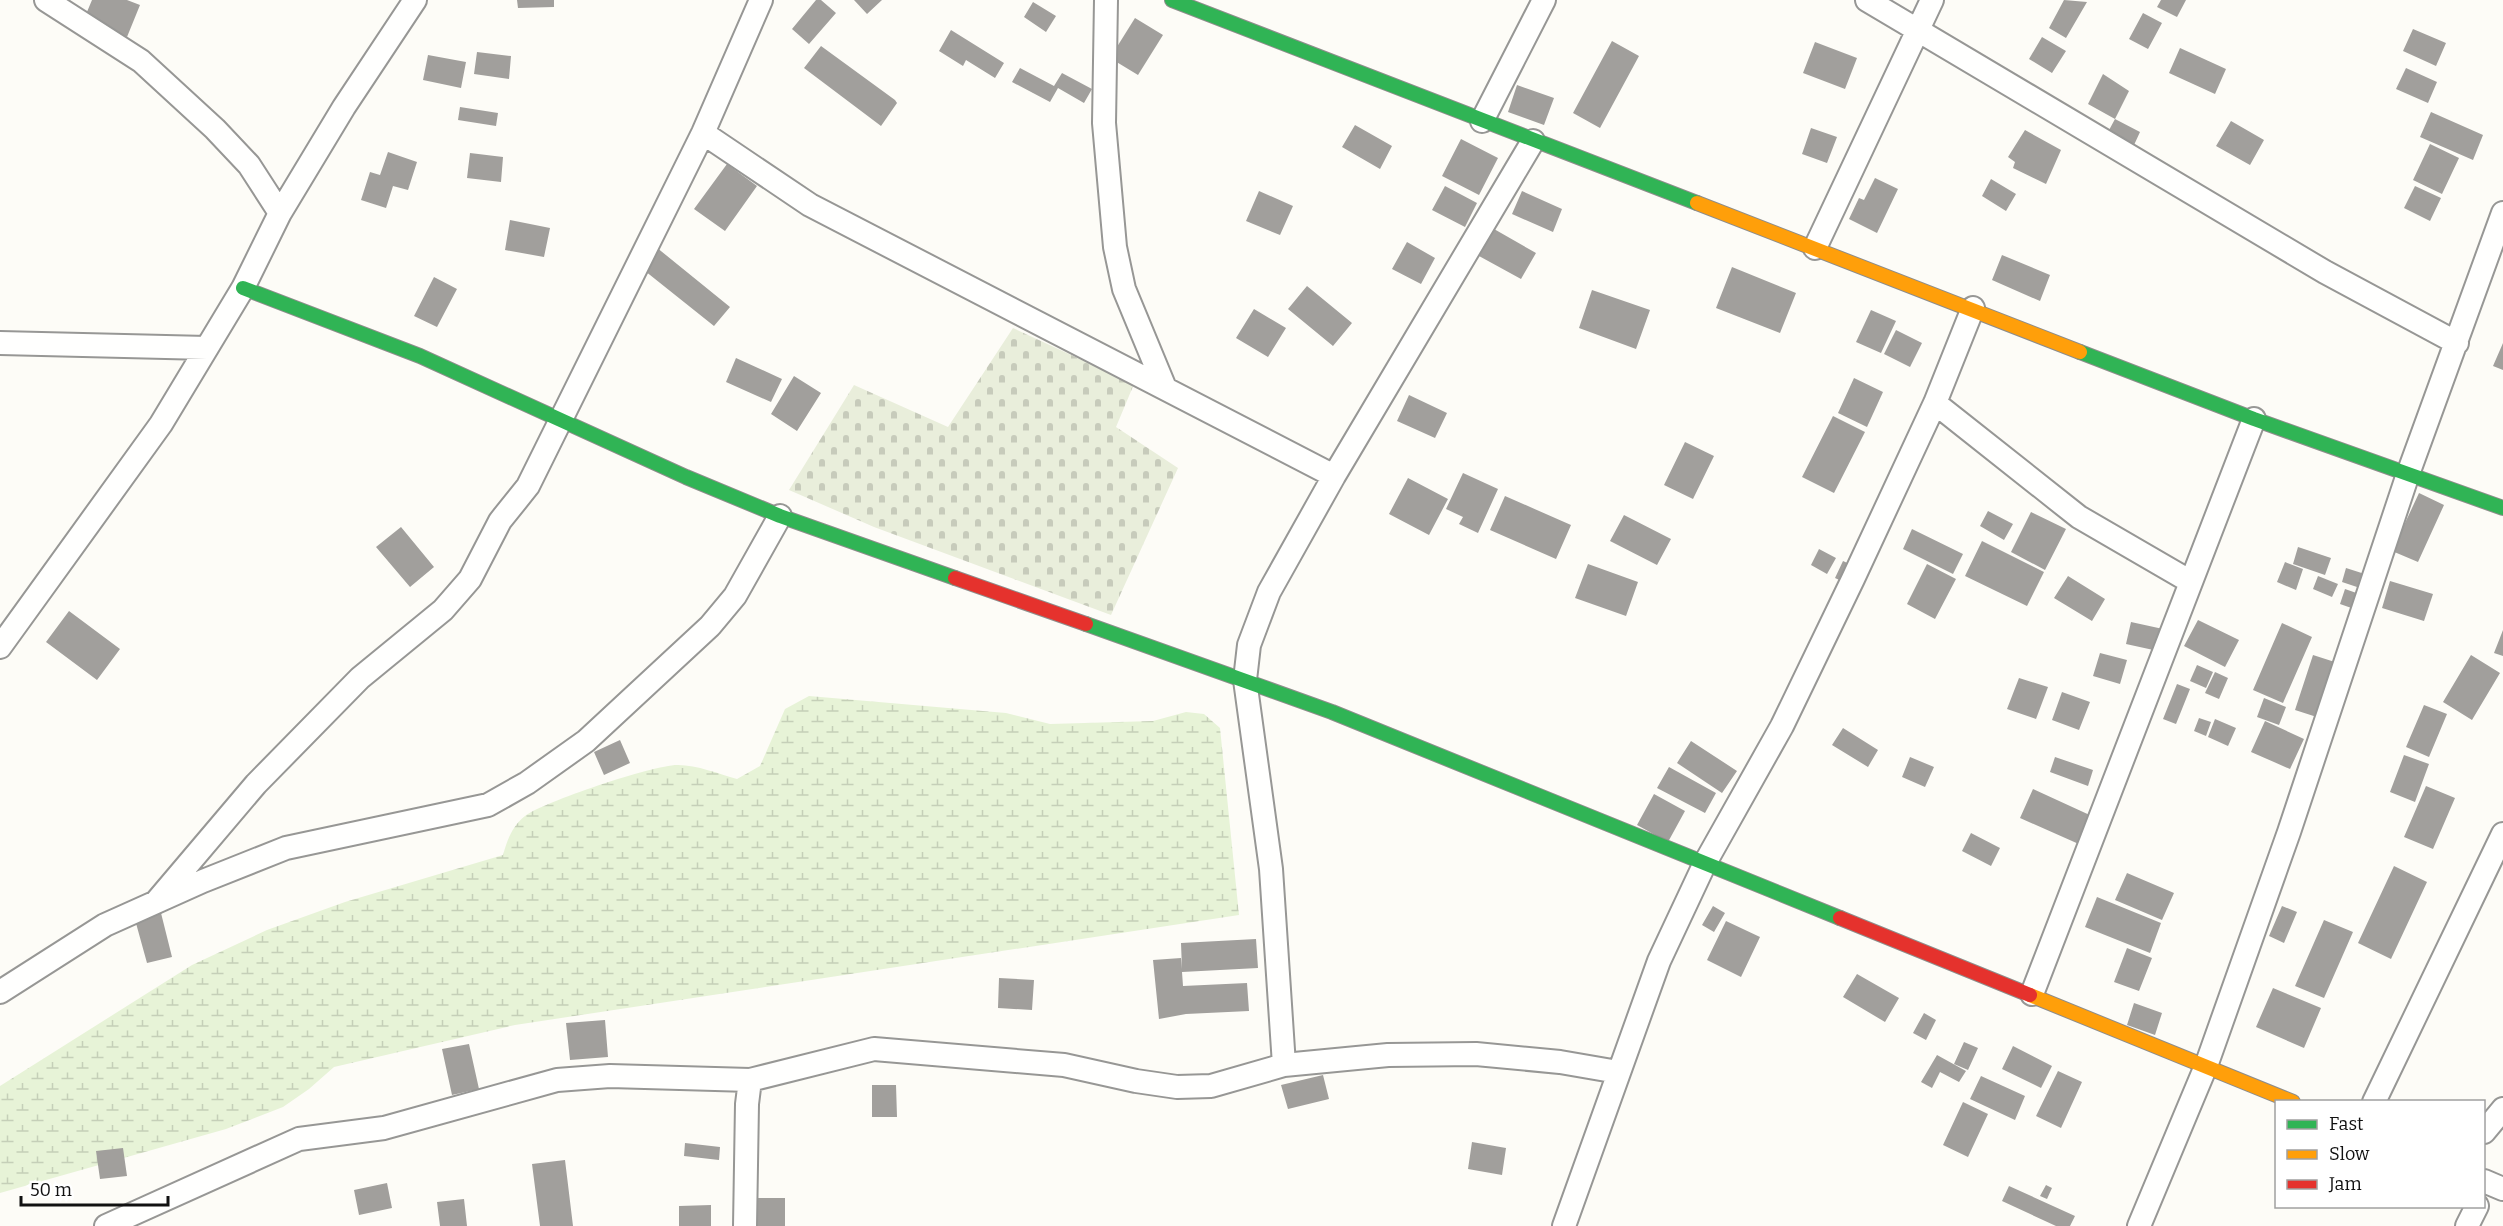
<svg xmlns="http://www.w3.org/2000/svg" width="2503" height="1226" font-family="Bitter,serif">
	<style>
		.wetland { fill: url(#wetland-marsh) }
		.cemetery { fill: url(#cemetery-stones) }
		.building { fill: #a19f9c }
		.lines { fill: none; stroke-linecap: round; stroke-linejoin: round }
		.street-casing { stroke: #979795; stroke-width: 26 }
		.fast-casing { stroke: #8e8d8b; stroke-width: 16 }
		.slow-casing { stroke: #8e8d8b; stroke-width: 16 }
		.jam-casing { stroke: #8e8d8b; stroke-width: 16 }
		.street { stroke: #fffffe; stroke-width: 22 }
		.fast { stroke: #30b455; stroke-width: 14 }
		.slow { stroke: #ff9f0a; stroke-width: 14 }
		.jam { stroke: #e5322d; stroke-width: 14 }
	</style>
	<defs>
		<pattern id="wetland-marsh" width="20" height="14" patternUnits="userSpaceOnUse" patternTransform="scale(1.5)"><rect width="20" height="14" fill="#e7f3d7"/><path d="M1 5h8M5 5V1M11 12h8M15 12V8" fill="none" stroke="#c5cfb8"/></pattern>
		<pattern id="cemetery-stones" width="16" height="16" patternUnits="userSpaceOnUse" patternTransform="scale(1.5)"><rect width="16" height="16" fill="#e9eedb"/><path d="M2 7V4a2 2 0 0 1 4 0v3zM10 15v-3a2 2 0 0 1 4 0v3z" fill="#c7cbbb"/></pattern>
	</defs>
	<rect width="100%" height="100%" fill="#fdfcf7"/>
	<path class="wetland" d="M809,696L1006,713L1050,724L1153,721L1186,712L1204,714L1220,728L1239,915L515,1025L334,1067L309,1089L283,1107L226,1129L0,1193V1086L192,965L267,930L345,902L503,855C507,841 512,826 525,816C543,802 656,764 678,765C697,765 719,774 737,779L760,766L785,709Z"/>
	<path class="cemetery" d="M1013,328L1134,384L1116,427L1178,468L1111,615L874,527L789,490L854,385L948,427Z"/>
	<path class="building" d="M92,0H127L140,5L127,37L84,19Z
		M517,0H554V7L518,8Z
		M816,0H821L836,13L809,44L792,29Z
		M854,0H882L867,14Z
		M2064,0L2087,2L2066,38L2049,28Z
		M2161,0H2186L2177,17L2157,7Z
		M1033,2L1056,16L1046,32L1024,17Z
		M2143,13L2162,23L2148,49L2129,39Z
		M1135,18L1163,35L1138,75L1110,58Z
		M2413,29L2446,43L2436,66L2403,51Z
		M951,30L1004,63L995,78L966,60L963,66L939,51Z
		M2042,37L2066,51L2052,73L2029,59Z
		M1612,41L1639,56L1600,128L1573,113Z
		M1815,42L1857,58L1845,89L1803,73Z
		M821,46L895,100L897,103L881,126L804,68Z
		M2180,48L2226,69L2215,94L2169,73Z
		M477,52L511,56L509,79L474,74Z
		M428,55L466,62L461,88L423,80Z
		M1020,68L1054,86L1062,73L1092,89L1084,103L1058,88L1050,102L1012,82Z
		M2406,68L2437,82L2428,103L2396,89Z
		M2103,74L2129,91L2115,119L2088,104Z
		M1517,85L1554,98L1544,125L1508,112Z
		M460,107L498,113L496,126L458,120Z
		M2431,112L2483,135L2473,160L2420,137Z
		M2115,119L2140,132L2134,145L2108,132Z
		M2231,121L2264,140L2250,165L2216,146Z
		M1355,125L1392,146L1380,169L1342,147Z
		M1811,128L1837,137L1827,163L1802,154Z
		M2025,130L2061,150L2046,184L2013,168L2015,162L2008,157Z
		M1461,139L1498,158L1479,195L1442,176Z
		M2430,144L2459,158L2442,194L2413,180Z
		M388,152L417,162L408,190L393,186L386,208L361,200L370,172L380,175Z
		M470,153L503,157L501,182L467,178Z
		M727,164L757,186L725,231L694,209Z
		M1875,178L1898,189L1877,233L1849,219L1859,198L1864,200Z
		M1991,179L2016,194L2006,211L1982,196Z
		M1445,186L1477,203L1465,227L1432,210Z
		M2415,186L2441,198L2430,221L2404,208Z
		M1259,191L1293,206L1280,235L1246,221Z
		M1522,191L1562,209L1553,232L1512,214Z
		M510,220L550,228L544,257L505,250Z
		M1494,229L1536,253L1521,279L1479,256Z
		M1407,242L1435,258L1421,284L1392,269Z
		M656,247L730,307L714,326L640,267Z
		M2002,255L2050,275L2040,301L1992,280Z
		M1732,267L1796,293L1780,333L1716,308Z
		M434,277L457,289L437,327L414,316Z
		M1307,286L1352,323L1333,346L1288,309Z
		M1592,290L1650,310L1636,349L1579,328Z
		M1254,309L1286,328L1268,357L1236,338Z
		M1871,310L1896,321L1881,353L1856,342Z
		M1896,330L1922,343L1910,367L1884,354Z
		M2503,343V370L2493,366Z
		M736,358L782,379L771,402L726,382Z
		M794,376L821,393L797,431L771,414Z
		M1854,378L1883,392L1867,427L1838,413Z
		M1409,395L1447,413L1435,438L1397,421Z
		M1833,416L1865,432L1834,493L1802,477Z
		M1685,442L1714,456L1693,499L1664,485Z
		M1463,473L1498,489L1478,533L1459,524L1463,517L1446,509Z
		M1408,478L1448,499L1429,535L1389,514Z
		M2419,493L2444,505L2418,562L2392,551Z
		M1505,496L1571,525L1556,559L1490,530Z
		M1988,511L2013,524L2004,540L1980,526Z
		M2031,512L2066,529L2045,570L2011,552Z
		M1624,515L1671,539L1657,565L1610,541Z
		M401,527L434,567L410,587L376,547Z
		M1912,529L1963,554L1953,574L1903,549Z
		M1982,541L2044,572L2027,606L1965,576Z
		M2298,547L2331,558L2325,575L2293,564Z
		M1819,549L1836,558L1827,574L1811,565Z
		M1843,561L1856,567L1848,584L1835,578Z
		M2285,562L2303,569L2296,590L2277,582Z
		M1588,564L1638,582L1626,616L1575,598Z
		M1927,564L1956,579L1935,619L1907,604Z
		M2346,568L2371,576L2366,590L2342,582Z
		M2068,576L2105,599L2092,621L2054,598Z
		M2318,576L2338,584L2332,597L2313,589Z
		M2390,581L2433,594L2424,621L2382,608Z
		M2345,589L2365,596L2360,611L2340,604Z
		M69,611L120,649L97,680L46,642Z
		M2198,620L2239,640L2225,667L2184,646Z
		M2131,622L2163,629L2158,651L2126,644Z
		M2282,623L2312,637L2283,703L2253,690Z
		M2503,630V656L2494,653Z
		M2100,653L2127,660L2120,684L2093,676Z
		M2313,655L2341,664L2323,719L2295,710Z
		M2471,655L2500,673L2472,720L2443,702Z
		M2197,665L2213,672L2206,688L2190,681Z
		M2215,672L2228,678L2219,699L2205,693Z
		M2019,678L2048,687L2036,719L2007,709Z
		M2177,684L2190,689L2176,724L2163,719Z
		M2062,692L2090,702L2079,730L2052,720Z
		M2264,698L2286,707L2279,725L2257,717Z
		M2424,705L2447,714L2429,757L2406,747Z
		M2199,718L2211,722L2206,736L2194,731Z
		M2215,719L2236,728L2228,746L2208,737Z
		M2265,721L2304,739L2290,769L2251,752Z
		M1843,728L1878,750L1868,767L1832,745Z
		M620,740L630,763L604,775L594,752Z
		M1691,741L1737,771L1722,793L1677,763Z
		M2404,755L2429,764L2415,802L2390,792Z
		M1910,757L1934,767L1925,787L1902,777Z
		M2055,757L2093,770L2088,786L2050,772Z
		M1669,767L1716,793L1705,813L1657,788Z
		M2426,786L2455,798L2433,849L2404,837Z
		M2033,789L2094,817L2081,845L2020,818Z
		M1654,794L1685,811L1668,842L1637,825Z
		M1971,833L2000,848L1991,866L1962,851Z
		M2394,866L2427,882L2391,959L2358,943Z
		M2127,873L2174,893L2162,920L2115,900Z
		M2097,897L2161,923L2150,953L2085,927Z
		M1713,906L1725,913L1714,932L1702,925Z
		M2282,906L2297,912L2284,943L2269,936Z
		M160,909L172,957L147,963L134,916Z
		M2324,920L2353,932L2324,998L2295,986Z
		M1726,921L1760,937L1741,977L1707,960Z
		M1256,939L1258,968L1182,972L1183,986L1247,983L1249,1011L1186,1014L1159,1019L1153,960L1181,958L1182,969L1181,943Z
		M2127,948L2152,958L2139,991L2114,982Z
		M1857,974L1899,998L1885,1022L1843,997Z
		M999,978L1034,980L1032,1010L998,1008Z
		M2273,988L2321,1008L2304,1048L2256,1027Z
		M2134,1003L2162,1013L2155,1035L2127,1025Z
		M1924,1013L1936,1020L1926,1040L1913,1033Z
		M605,1020L608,1057L570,1060L566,1023Z
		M1964,1042L1978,1048L1968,1070L1954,1064Z
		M469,1044L479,1089L452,1095L442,1049Z
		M2013,1046L2052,1066L2041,1088L2002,1069Z
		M1937,1055L1966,1071L1959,1082L1940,1072L1932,1088L1921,1082Z
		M2058,1071L2082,1082L2061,1128L2036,1116Z
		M1323,1075L1329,1099L1288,1109L1281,1085Z
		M1981,1076L2025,1096L2015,1120L1970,1099Z
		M872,1085H896L897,1117H872Z
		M1963,1102L1988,1114L1968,1157L1943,1145Z
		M1472,1142L1506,1148L1502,1175L1468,1169Z
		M685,1143L720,1147L719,1160L684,1156Z
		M123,1148L127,1176L100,1179L96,1151Z
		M565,1160L573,1226H540L532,1164Z
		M387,1183L392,1208L359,1215L354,1190Z
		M2046,1185L2052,1188L2047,1199L2040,1196Z
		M2009,1186L2075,1216L2070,1226H2056L2002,1201Z
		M754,1198H785V1226H754Z
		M464,1199L467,1226H440L437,1202Z
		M711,1205V1226H679V1206Z"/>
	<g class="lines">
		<defs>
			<path id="street" d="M46,0L141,61L215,129L249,165L280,213
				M1106,0L1104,123L1115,247L1124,289L1165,388
				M1867,0L2325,272L2457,343
				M1482,121L1544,0
				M703,133L810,205L1334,476
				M1815,248L1932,0
				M0,343L207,348
				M1935,403L2079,517L2191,582
				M0,647L161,424L243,288L280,213L344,107L415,0
				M156,902L256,784L360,678L443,610L470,579L500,521L528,486L703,133L761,0
				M0,992L105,925L203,881L286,848L488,805L527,783L586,741L710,626L735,596L780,516
				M2032,994L2254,419
				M1284,1065L1271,869L1245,680L1249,645L1269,592L1334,476L1533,141
				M2374,1102L2503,834
				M2484,1132L2503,1109
				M2484,1181L2503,1189
				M106,1226L299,1139L384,1128L557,1080L610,1076L750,1080L874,1049L1064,1065L1136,1081L1177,1087L1211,1086L1284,1065L1388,1055L1476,1054L1560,1062L1618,1072
				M745,1226L747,1104L750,1080
				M1564,1226L1659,961L1705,863L1782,726L1853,579L1935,403L1973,308
				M2139,1226L2206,1066L2289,832L2408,474L2503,213
				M2467,1226L2477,1206"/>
			<path id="fast" d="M1172,0L1697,203
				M243,288L420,356L686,477L780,516L955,578
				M2080,352L2254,419L2503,508
				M1086,624L1332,712L1840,918"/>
			<path id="slow" d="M1697,203L2080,352
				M2030,995L2293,1102"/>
			<path id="jam" d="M955,578L1086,624
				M1840,918L2030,995"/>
		</defs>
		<use href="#street" class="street-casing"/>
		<use href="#fast" class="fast-casing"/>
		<use href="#slow" class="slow-casing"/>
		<use href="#jam" class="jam-casing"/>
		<use href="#street" class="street"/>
		<use href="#fast" class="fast"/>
		<use href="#slow" class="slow"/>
		<use href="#jam" class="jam"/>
	</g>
	<rect x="2275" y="1100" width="210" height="108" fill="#ffffff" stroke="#a0a0a0" stroke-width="1.5"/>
	<rect x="2287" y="1120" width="30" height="9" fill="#30b455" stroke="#a0a0a0" stroke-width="1.5"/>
	<text x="2329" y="1130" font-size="18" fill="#111111">Fast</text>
	<rect x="2287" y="1150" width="30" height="9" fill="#ff9f0a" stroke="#a0a0a0" stroke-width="1.5"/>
	<text x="2329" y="1160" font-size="18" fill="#111111">Slow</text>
	<rect x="2287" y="1180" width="30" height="9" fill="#e5322d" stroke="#a0a0a0" stroke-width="1.5"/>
	<text x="2329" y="1190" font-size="18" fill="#111111">Jam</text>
	<path d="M21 1196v9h147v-9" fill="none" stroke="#111111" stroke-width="3"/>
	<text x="30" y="1196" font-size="18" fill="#111111" stroke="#ffffff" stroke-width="4.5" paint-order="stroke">50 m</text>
</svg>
